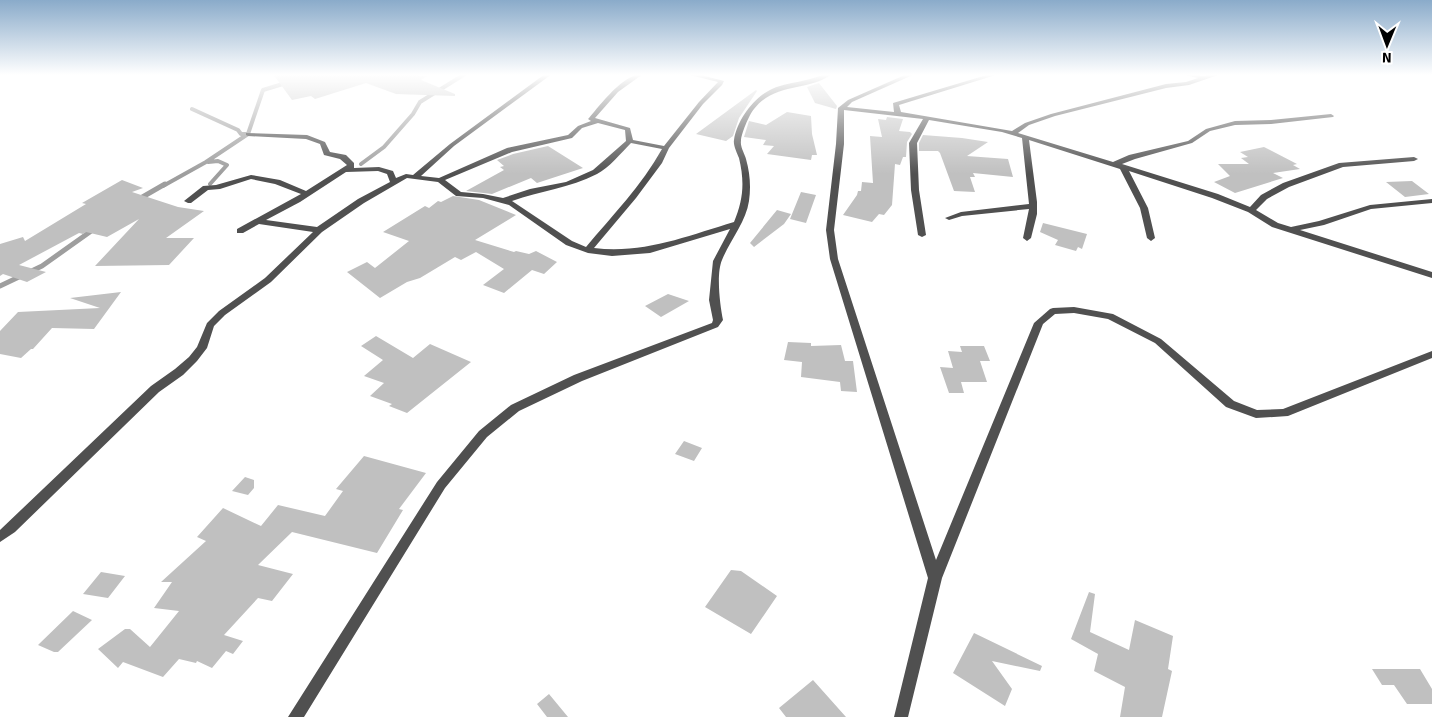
<svg xmlns="http://www.w3.org/2000/svg" width="1432" height="717" font-family="Signika,sans-serif">
	<style>
		.lines { fill: none; stroke-linecap: round; stroke-linejoin: round }
		.stream-far1 { stroke: #9e9e9e; stroke-width: 4 }
		.stream { stroke: #9e9e9e; stroke-width: 5 }
		.building { fill: #c0c0c0 }
		.street { fill: #505050; fill-rule: evenodd }
	</style>
	<rect width="100%" height="100%" fill="#fff"/>
	<g class="lines">
		<path class="stream-far1" d="M192,109L238,130L241,134H248
			M208,162L218,161L227,165L210,184
			M361,164L384,147L413,114L420,102L465,74
			M163,186L206,162L248,134L263,90L286,83"/>
		<path class="stream" d="M139,199L165,184
			M0,286L42,266L94,229"/>
	</g>
	<path class="building" d="M273,74H406L427,76L421,80L455,94V96L396,94L366,83L315,99L311,96L292,100Z
		M819,83L837,106L836,109L815,103L807,87Z
		M756,90L757,91L739,118L733,136L726,141L696,134Z
		M787,112L811,116L812,134L817,155H812L811,160L767,154L774,146L763,145L766,140L744,137L749,121L766,125Z
		M887,117L903,119L899,131L910,132L912,134L907,142L906,157H903L900,165L895,164L892,205L884,215L879,214L872,222L843,215L857,195L858,191H861L862,182L873,183L870,136L882,137L878,119L886,120Z
		M923,135L962,138L988,142L967,156L1008,159L1013,177L973,173L975,177H970L975,192L954,191L940,153L938,151H919V143Z
		M548,146L583,168L537,183L531,178L492,194L466,191L504,170L500,167L504,166L497,160L513,154Z
		M1264,147L1297,164L1293,165L1300,169L1273,173L1283,178L1235,193L1214,182L1230,176L1218,164H1249L1241,158L1248,157L1240,152Z
		M122,180L143,188L132,192L178,207L204,211L166,238H194L169,265L95,266L139,219L107,237L86,232L83,234L79,233L19,265L46,272L27,282L3,274L0,276V244L23,237L25,241L86,204L82,203Z
		M1412,181L1429,194L1405,197L1386,182Z
		M801,192L816,195L806,223L790,219Z
		M453,196L479,200L516,215L475,240L514,252L516,251L529,254L536,251L557,262L544,274L532,270L504,293L483,285L504,269L476,252L461,260L455,257L420,278L407,282L380,298L347,272L367,262L375,268L409,241L383,232L425,206L429,208L438,201L441,202Z
		M777,210L791,214L784,224L754,247L750,243Z
		M1043,223L1087,234L1082,249L1078,247L1076,251L1055,245L1058,240L1040,232Z
		M121,292L94,329L52,328L33,349H31L21,358L0,354V331L18,312L100,308L70,298Z
		M668,294L689,301L661,317L645,306Z
		M376,336L413,358L430,344L471,362L407,413L389,406L392,404L370,396L384,383L364,376L383,360L361,346Z
		M788,342L811,343V346L841,345L845,361H853L857,392L841,391L840,382L801,377L802,362L784,360Z
		M960,346H984L990,361H980L987,382H961L964,393H949L940,367L953,368L948,351L962,352Z
		M684,441L702,448L694,461L675,454Z
		M364,456L426,473L399,509L403,510L377,553L292,532L258,565L293,574L272,601L258,598L224,635L243,641L233,654L226,651L212,668L197,661L196,663L179,659L163,677L123,662L118,668L98,649L125,629H130L150,647L179,611L154,608L172,582H161L206,541L197,537L223,508L261,526L278,505L325,516L343,491L336,489Z
		M245,477L254,480V488L248,495L232,491Z
		M731,570L741,571L777,596L751,634L705,607Z
		M101,572L125,576L108,598L83,594Z
		M1089,592L1095,594L1090,632L1129,650L1135,620L1173,636L1168,669L1172,671L1162,717H1120L1125,687L1094,671L1098,654L1071,639Z
		M73,611L92,620L58,652H54L38,645Z
		M974,633L1042,666L1040,671L992,661L1012,689L1005,706L953,673Z
		M1372,669H1420L1432,689V704H1407L1394,685H1382Z
		M813,680L846,717H786L779,708Z
		M549,694L568,717H547L537,704Z"/>
	<g class="lines">
		<path class="street" d="M545,74H552L454,146L421,176L439,178L507,148L568,135L578,126L591,121L588,119L589,118C601,104 624,73 643,74L618,92L595,118L630,128L633,140L664,146L699,102L718,82L686,74H697L724,81L722,85L703,104L669,148L662,163L636,198L594,248C644,254 687,236 734,222C743,200 745,183 739,158C737,153 733,145 734,140C737,120 754,97 772,89C782,84 795,83 806,80C815,78 823,74 832,74C808,92 775,82 754,109C749,115 741,134 741,141C740,147 745,154 746,159C750,173 751,187 749,201C746,222 730,240 722,260C716,274 720,305 723,320L718,327L582,381L519,411L487,437L445,488L304,717H288L437,482L479,431L511,405L574,375L712,323L713,320L709,300L713,261L730,229L650,253L612,256L588,253L566,245L509,205L483,198L456,196L438,182L407,178L364,203L322,232L271,282L225,315L214,326L207,348L197,361L183,375L159,392L15,532L0,542V530L151,386L175,369L189,357L197,347L207,323L219,311L265,278L313,232L259,224L243,233H237V229L301,194L275,184L251,179L220,189L208,190L191,203H188L184,201L203,186L216,185L251,175L280,180L306,191L347,165L340,159L324,155L320,144L306,139L248,136L246,135V133L307,135L325,142L330,152L346,155L354,163V168L379,167L393,171L396,178L406,174L413,175L450,144ZM598,123L625,130L626,141L593,170L566,182L530,189L503,198L483,194L461,192L445,180L512,152L572,138L582,128ZM631,143L662,149C642,185 612,216 586,247L572,241L512,201C540,191 570,188 597,174C609,168 621,153 631,143ZM378,171L387,174L390,182L358,199L317,227L266,220L300,202L346,172Z
			M907,74H915L852,102L847,107L894,112L893,103L990,74H999L899,105L901,112L1012,131L1025,123L1051,114L1166,84L1186,82L1198,78L1181,74L1205,76L1212,74H1221L1189,85L1166,88L1055,116L1029,125L1018,133L1113,162L1129,155L1188,141L1206,129L1235,121L1271,120L1331,114L1334,116L1333,117L1271,124L1235,125L1210,131L1192,143L1135,159L1122,164L1218,194L1250,207L1261,195L1283,183L1339,163L1414,157L1418,159L1414,161L1343,167L1289,187L1267,199L1256,210L1278,223L1291,227L1319,221L1370,205L1432,199V203L1371,209L1324,225L1300,230L1432,272V278L1272,227L1248,212L1212,198L1129,171L1148,208L1155,238L1151,241L1147,238L1140,208L1120,169L1029,140L1037,202V214L1031,238L1027,241L1023,238L1029,209L962,216L949,220L945,218L961,212L1029,204L1022,138L1002,132L929,120L917,143L919,190L926,235L922,237L918,235L911,190L909,143L923,119L844,110V144L834,230L838,259L936,560L1034,323L1050,309L1053,308L1074,307L1113,314L1161,339L1234,401L1257,410L1283,409L1432,351V358L1288,416L1256,418L1226,407L1155,343L1108,319L1074,313L1055,314L1043,324L942,578L908,717H894L928,578L830,259L826,230L836,144L838,108L848,100Z"/>
	</g>
	<linearGradient id="sky" x2="0" y2="1"><stop stop-color="#8aabca"/><stop offset="0.43" stop-color="#fff"/><stop offset="1" stop-color="#fff" stop-opacity="0"/></linearGradient>
	<rect width="1432" height="174" fill="url(#sky)"/>
	<g transform="translate(1387 45) rotate(181)" stroke="#ffffff" stroke-width="4" paint-order="stroke">
	<path d="M0-4L9 19L0 12L-9 19Z" fill="#000000"/>
	<text y="-8" font-size="14" font-weight="bold" text-anchor="middle" fill="#000000">N</text>
	</g>
</svg>
